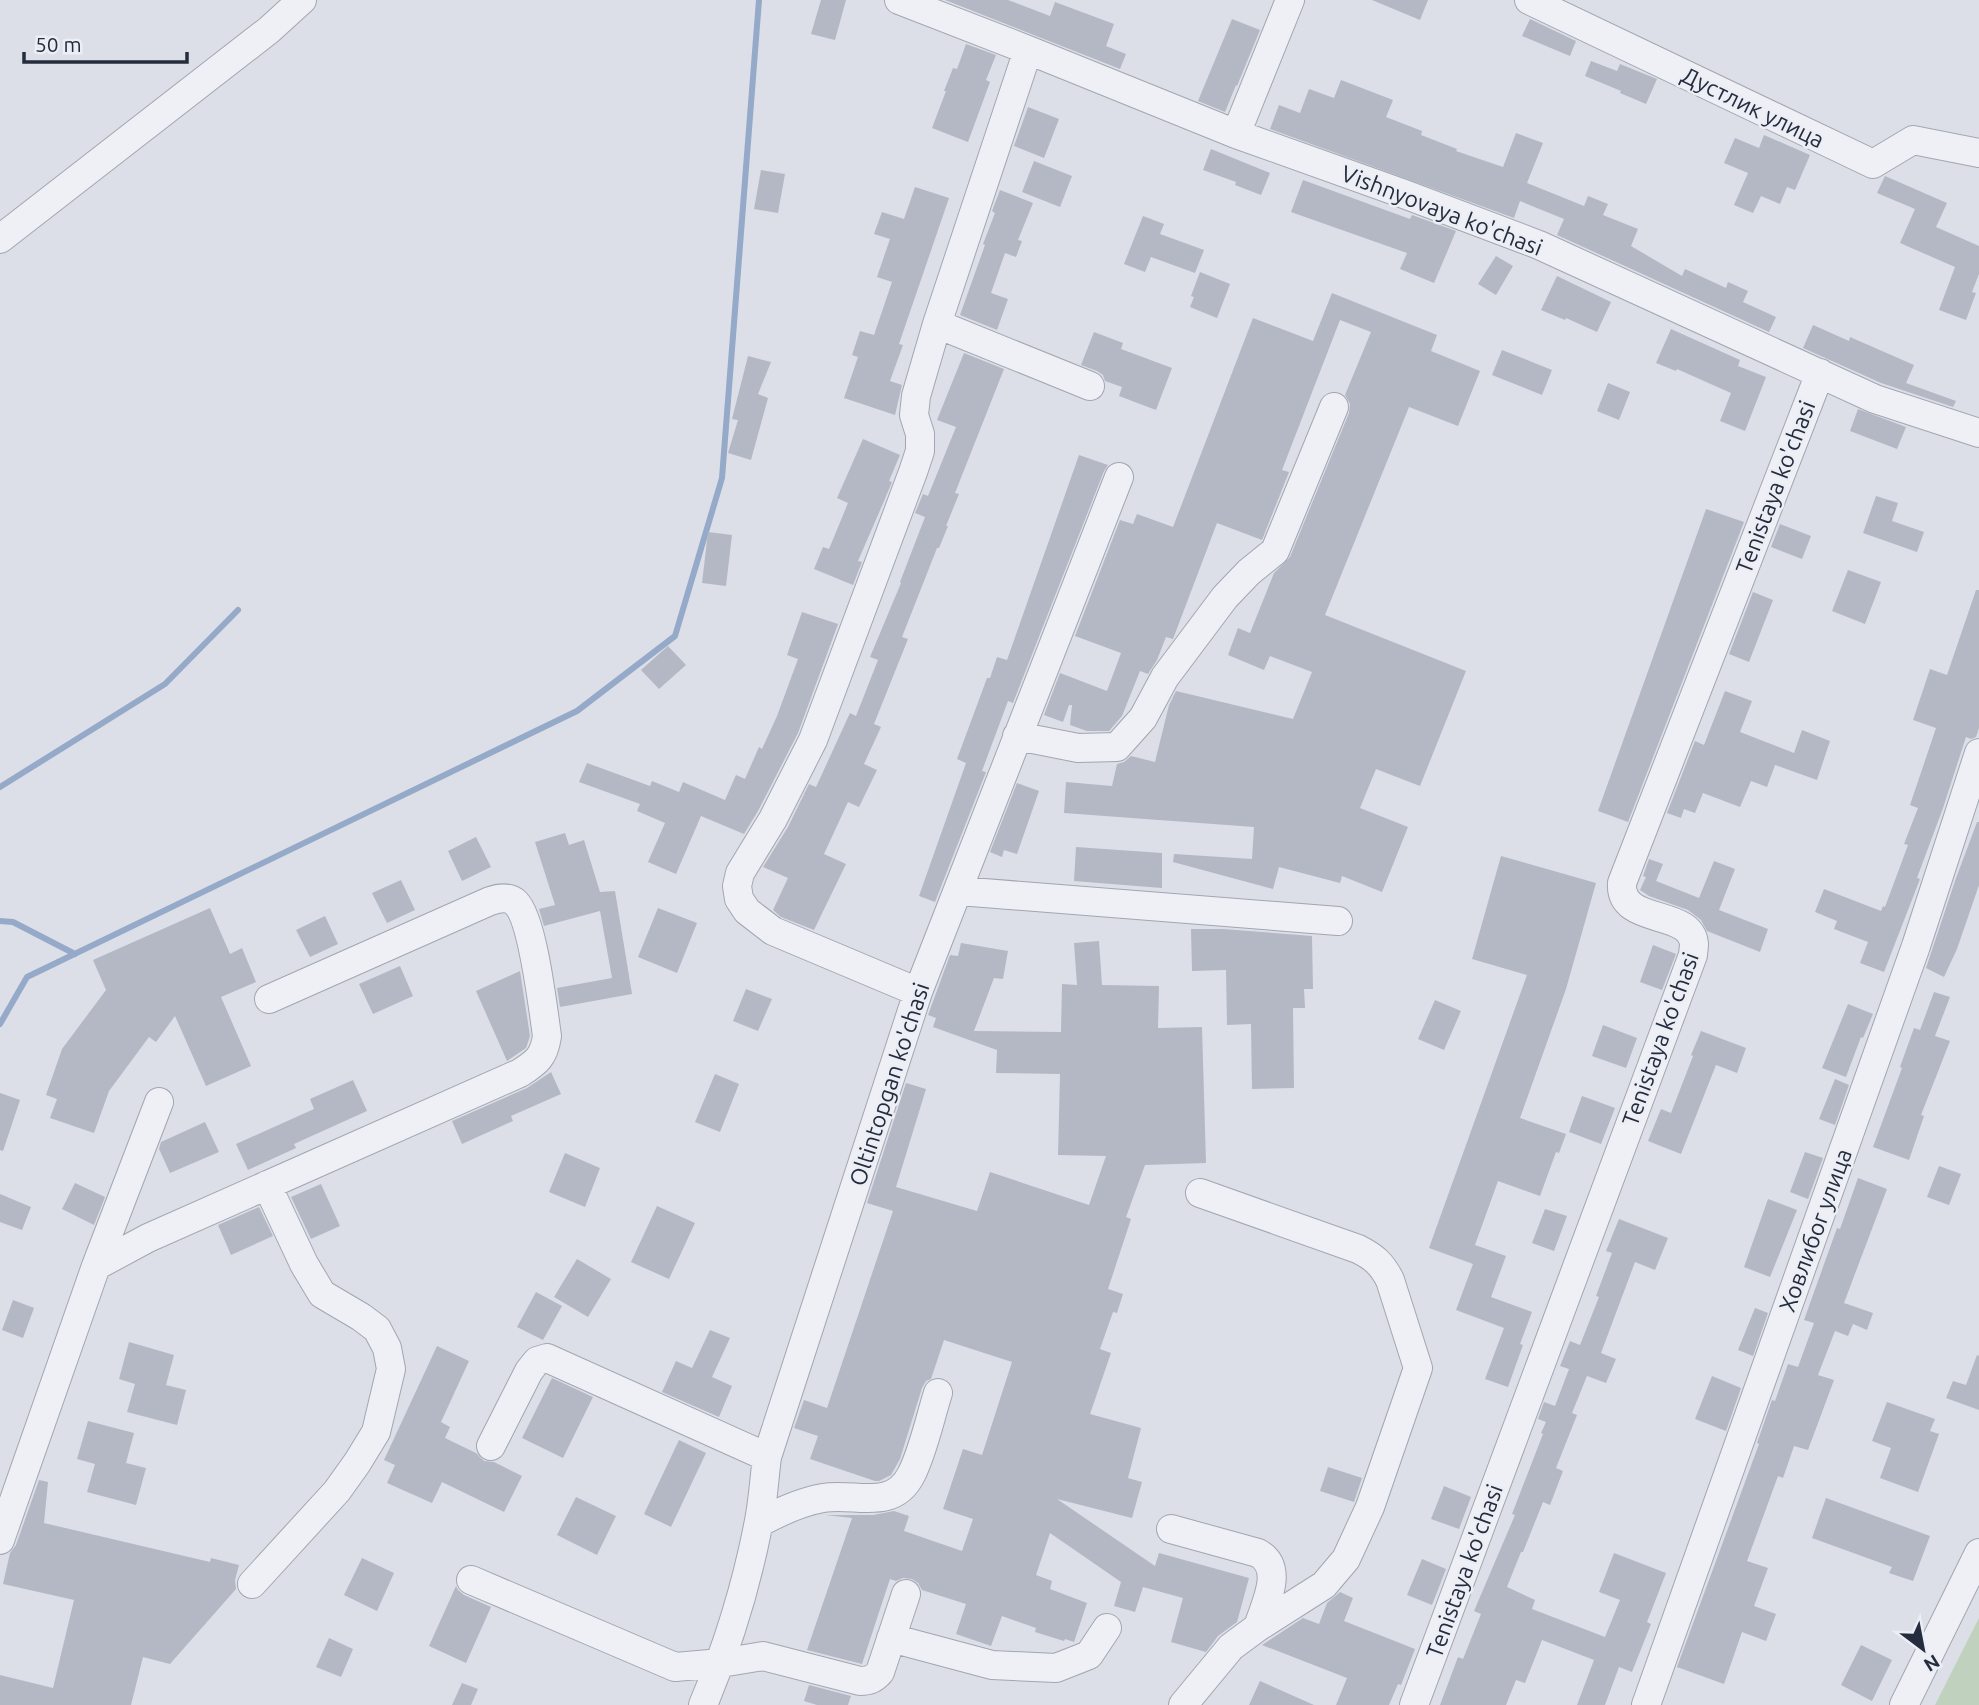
<svg xmlns="http://www.w3.org/2000/svg" width="1979" height="1705" font-family="Ubuntu,sans-serif">
	<style>
		.green { fill: #c0d1bd }
		.lines { fill: none; stroke-linecap: round; stroke-linejoin: round }
		.stream { stroke: #95a9c8; stroke-width: 6 }
		.building { fill: #b3b8c4 }
		.minor-casing { stroke: #a1a6b1; stroke-width: 30 }
		.minor { stroke: #eff0f5; stroke-width: 28 }
		.labels { text-anchor: middle; dominant-baseline: central; stroke-width: 5; stroke-linejoin: round; paint-order: stroke }
		.street-label { font-size: 23px; fill: #252c3d; stroke: #ebeef5 }
	</style>
	<rect width="100%" height="100%" fill="#dcdfe7"/>
	<path class="green" d="M1979,1618V1705H1935Z"/>
	<g class="lines">
		<path class="stream" d="M0,787L165,684L238,610
			M0,921L13,922L75,954
			M0,1024L27,977L577,711L675,636L722,478L759,0"/>
	</g>
	<path class="building" d="M821,0H846L835,40L811,34Z
		M945,0H1008L1050,16L1055,2L1114,24L1106,46L1126,54L1120,69Z
		M1372,0H1428L1420,20Z
		M1232,19L1260,30L1237,86L1236,85L1225,112L1198,101Z
		M1530,19L1576,41L1570,56L1522,36Z
		M966,44L996,55L986,80L990,82L968,142L932,128L946,91H944L953,68L957,69Z
		M1591,61L1617,71L1620,64L1657,79L1646,104L1620,93L1621,91L1585,76Z
		M1341,80L1393,100L1386,117L1422,131L1421,135L1457,149L1456,151L1503,167L1516,133L1543,143L1527,183L1584,206L1588,196L1608,204L1603,215L1638,229L1631,246L1682,276L1685,269L1726,288L1728,282L1748,291L1743,302L1776,317L1769,332L1557,235L1564,219L1520,201L1514,218L1270,129L1279,105L1300,113L1309,89L1334,98Z
		M1028,107L1059,119L1044,158L1014,146Z
		M1764,135L1810,155L1795,190L1787,187L1780,204L1761,196L1753,213L1734,205L1748,173L1724,163L1735,138L1759,148Z
		M1211,149L1270,173L1261,195L1235,185L1236,182L1203,170Z
		M1034,161L1072,176L1060,207L1022,192Z
		M761,170L785,174L778,213L754,209Z
		M1885,176L1947,203L1936,227L1979,246V274L1972,292L1976,293L1966,320L1939,310L1955,267L1900,243L1915,209L1877,193Z
		M1303,180L1410,219L1412,215L1456,231L1434,283L1400,269L1407,253L1291,212Z
		M915,187L949,198L899,344L903,345L890,381L902,385L895,415L844,398L858,357L852,355L860,331L874,335L892,282L877,277L890,239L874,234L882,212L904,219Z
		M1000,190L1033,203L1018,240L1022,241L1016,257L1005,253L991,293L1008,299L997,330L960,315L985,245L983,244L995,213L992,211Z
		M1143,216L1164,224L1160,234L1204,250L1195,273L1151,257L1145,272L1124,264Z
		M1496,256L1513,266L1496,295L1478,284Z
		M1200,272L1230,284L1217,318L1190,307L1194,297L1191,296Z
		M1557,276L1611,302L1597,332L1566,318L1565,320L1541,310Z
		M1332,293L1437,335L1431,351L1480,371L1458,426L1409,407L1325,615L1466,671L1420,786L1376,769L1360,808L1408,827L1382,892L1342,876L1340,883L1279,867L1273,889L1173,862L1174,854L1252,859L1254,827L1064,813L1066,782L1112,786L1117,764L1124,762L1131,756L1155,762L1169,705L1176,691L1293,719L1312,672L1270,656L1264,670L1228,655L1238,628L1250,633L1274,573L1290,557L1349,413L1350,404L1345,395L1371,332L1340,320L1282,470L1289,472L1262,540L1217,523L1173,639L1166,637L1157,660L1148,674L1140,671L1122,716L1109,731H1087L1070,725L1072,705H1069L1063,722L1044,715L1060,673L1107,691L1121,653L1075,636L1120,520L1133,524L1137,514L1173,527L1253,318L1313,341Z
		M1813,325L1849,341L1850,337L1914,365L1906,383L1956,401L1953,407L1881,383L1803,348Z
		M1671,329L1740,360L1738,366L1766,377L1745,431L1720,421L1731,393L1677,369L1676,371L1656,363Z
		M1094,332L1123,343L1121,349L1172,368L1156,410L1119,396L1122,387L1105,381L1103,375L1097,371L1081,365Z
		M1502,350L1552,370L1542,395L1492,375Z
		M964,353L1004,369L955,493L959,494L946,526H948L939,548H937L902,637L908,639L874,724L881,727L864,764L877,770L859,807L848,802L824,854L846,864L814,930L781,917L773,910L788,878L763,867L788,827L809,784L816,787L850,713L856,716L878,660L870,657L901,583L900,582L925,517L915,513L923,494L928,496L956,427L937,420Z
		M748,356L771,362L758,394L768,398L751,460L728,453L738,420L732,419Z
		M1608,383L1630,392L1619,420L1597,411Z
		M1858,409L1906,427L1897,449L1850,431Z
		M863,439L900,455L889,481L892,482L884,501L858,561L862,562L853,585L814,569L823,547L829,549L848,503L837,498Z
		M1079,455L1108,465L1104,471L1013,703L1008,701L982,771L986,772L935,902L919,896L966,763L957,759L987,678H990L997,657L1007,660Z
		M1876,496L1898,503L1892,521L1924,532L1917,552L1863,533Z
		M1706,509L1744,522L1628,822L1598,811Z
		M1780,524L1811,536L1802,559L1771,547Z
		M708,532L732,535L726,586L702,583Z
		M1848,570L1881,582L1865,624L1832,611Z
		M1976,590H1979V728L1976,737L1971,739L1966,737L1943,808L1917,878L1920,879L1884,972L1860,963L1868,942L1834,929L1837,921L1815,912L1824,889L1881,911L1883,906L1885,907L1908,845L1904,844L1918,808L1910,805L1936,728L1913,720L1930,669L1947,675Z
		M1753,592L1773,600L1749,662L1729,654Z
		M802,612L838,624L798,733L758,811L744,834L701,816L676,874L648,862L665,823L637,811L640,804L579,782L587,763L650,786L652,781L679,792L683,782L725,800L736,775L745,779L759,747L762,749L777,716L798,659L787,655Z
		M668,646L686,665L659,689L641,670Z
		M1725,691L1752,701L1740,732L1794,753L1802,730L1830,741L1817,780L1775,765L1767,787L1751,781L1740,807L1703,793L1695,813L1684,809L1681,818L1667,813L1695,741L1704,745Z
		M1017,783L1039,791L1017,854L1004,850L1002,857L990,852Z
		M1977,822H1979V885L1957,949L1944,977L1926,968L1955,881Z
		M565,833L569,845L584,840L600,892L615,891L632,994L560,1007L557,988L612,978L600,911L544,926L539,909L555,905L535,842Z
		M476,837L491,867L462,881L448,851Z
		M1076,847L1162,853V888L1074,881Z
		M1501,856L1596,883L1566,989L1520,1118L1566,1134L1559,1153L1556,1152L1540,1196L1498,1181L1475,1245L1506,1256L1491,1297L1532,1312L1520,1344L1523,1345L1508,1387L1485,1379L1504,1328L1456,1310L1473,1264L1429,1248L1527,975L1472,959Z
		M1649,859L1663,864L1656,881L1643,876Z
		M1714,861L1735,869L1719,910L1768,929L1760,952L1707,931L1701,920L1688,910L1649,896L1640,890L1646,877L1699,898Z
		M401,880L415,910L387,923L372,893Z
		M210,908L230,954L242,948L256,982L221,997L251,1066L206,1086L175,1016L156,1042L149,1037L109,1091L94,1133L50,1118L57,1099L46,1095L62,1049L106,990L93,960Z
		M658,908L697,923L677,973L638,957Z
		M325,916L338,944L310,957L296,930Z
		M1191,929H1223L1312,936L1313,989H1304L1305,1008H1293L1294,1088L1252,1089L1251,1024L1227,1025L1226,970L1192,971Z
		M1099,941L1102,985L1159,986L1158,1028L1202,1027L1206,1163L1145,1165L1126,1217L1131,1219L1108,1289L1123,1294L1117,1313L1113,1312L1100,1349L1111,1353L1090,1414L1141,1428L1128,1478L1142,1482L1132,1518L1057,1499L1155,1566L1159,1553L1249,1578L1237,1622L1218,1636L1206,1652L1171,1642L1183,1598L1143,1587L1135,1612L1114,1606L1121,1582L1050,1533L1036,1575L1052,1581L1050,1589L1087,1603L1074,1642L1065,1639L1064,1641L1035,1632L1036,1628L1002,1616L991,1646L956,1634L966,1604L922,1590L918,1583L912,1579L903,1578L896,1581L890,1579L862,1664L807,1650L852,1518L825,1515H873L894,1511L909,1516L904,1531L962,1551L973,1519L943,1509L963,1449L982,1455L1012,1362L944,1340L931,1379L926,1381L922,1388L900,1459L891,1475L879,1481H875L810,1459L818,1436L794,1428L804,1400L827,1408L893,1211L867,1203L906,1083L926,1089L896,1187L977,1211L990,1172L1089,1205L1106,1156L1058,1155L1060,1074L996,1073L997,1050L933,1027L936,1018L928,1015L950,955L958,956L961,943L1008,951L1003,979L994,978L974,1031L1061,1032L1062,984L1077,985L1074,943Z
		M1653,945L1676,954L1662,990L1640,982Z
		M400,966L413,996L373,1014L359,984Z
		M520,971L530,1036L526,1048L507,1061L476,991Z
		M746,989L772,999L758,1031L733,1021Z
		M1934,992L1950,997L1935,1036L1950,1041L1921,1115L1924,1116L1909,1160L1873,1147L1902,1068L1900,1067L1914,1028L1920,1030Z
		M1435,1000L1461,1011L1444,1050L1418,1039Z
		M1848,1004L1873,1014L1863,1038L1861,1037L1846,1077L1822,1068Z
		M1603,1025L1637,1038L1626,1068L1592,1056Z
		M1701,1031L1746,1048L1737,1073L1716,1065L1681,1154L1648,1141L1661,1109L1671,1113L1693,1056L1691,1055Z
		M551,1072L561,1094L511,1116L513,1121L462,1144L452,1121L527,1088Z
		M715,1074L739,1084L720,1132L695,1122Z
		M1835,1079L1849,1085L1835,1125L1819,1119Z
		M353,1080L367,1111L294,1144L296,1148L248,1170L236,1144L314,1109L310,1099Z
		M0,1093L20,1100L3,1151L0,1150Z
		M1582,1096L1615,1108L1601,1144L1569,1132Z
		M205,1122L219,1152L170,1173L159,1149L161,1142Z
		M1805,1152L1823,1158L1808,1199L1790,1192Z
		M565,1153L600,1168L585,1207L549,1192Z
		M1939,1166L1961,1174L1949,1205L1927,1197Z
		M1858,1178L1887,1189L1844,1303L1873,1313L1867,1330L1853,1324L1848,1336L1835,1331L1818,1375L1834,1380L1808,1450L1794,1446L1783,1478L1778,1476L1747,1561L1768,1568L1754,1606L1776,1614L1766,1641L1742,1632L1724,1684L1677,1667L1759,1444L1757,1443L1772,1400L1775,1401L1788,1364L1798,1367L1814,1323L1804,1320L1837,1228L1840,1229Z
		M75,1183L105,1197L94,1225L62,1209Z
		M321,1184L340,1226L311,1239L291,1197Z
		M0,1194L31,1207L22,1230L0,1222Z
		M1768,1199L1797,1210L1770,1277L1744,1267Z
		M657,1206L695,1223L669,1279L631,1262Z
		M259,1207L273,1236L231,1255L218,1225Z
		M1545,1209L1567,1216L1554,1251L1532,1243Z
		M1619,1219L1668,1238L1655,1270L1635,1262L1601,1353L1616,1359L1606,1383L1587,1376L1572,1413L1577,1415L1556,1468L1563,1471L1550,1505L1543,1502L1523,1552H1521L1507,1587L1535,1600L1532,1609L1605,1637L1620,1600L1599,1592L1614,1553L1666,1573L1647,1622L1651,1624L1632,1672L1619,1667L1605,1705H1577L1594,1660L1542,1640L1525,1683L1516,1680L1506,1705H1440L1458,1657L1463,1659L1481,1614L1474,1611L1515,1515L1512,1514L1543,1434L1541,1433L1546,1422L1538,1419L1544,1402L1555,1406L1569,1369L1560,1366L1570,1341L1580,1345L1599,1297L1596,1296L1612,1253L1606,1251Z
		M577,1259L611,1279L588,1317L554,1297Z
		M536,1292L562,1306L543,1340L517,1327Z
		M13,1300L34,1308L23,1338L2,1330Z
		M1755,1308L1768,1313L1753,1356L1738,1350Z
		M710,1330L730,1338L712,1377L732,1386L719,1417L662,1392L676,1361L692,1368Z
		M129,1342L174,1355L166,1385L186,1390L177,1425L127,1412L135,1384L119,1379Z
		M437,1346L469,1361L441,1422L450,1427L445,1438L476,1453L484,1461L494,1462L522,1476L504,1512L442,1482L432,1503L387,1483L395,1465L384,1460Z
		M1977,1355L1979,1356V1410L1946,1398L1953,1381L1966,1385Z
		M1712,1376L1741,1388L1726,1431L1695,1419Z
		M552,1378L593,1397L563,1458L522,1438Z
		M1887,1402L1935,1419L1930,1431L1939,1434L1918,1492L1880,1478L1891,1448L1872,1441Z
		M88,1421L134,1433L126,1463L146,1468L136,1505L87,1492L95,1464L77,1459Z
		M679,1440L706,1453L671,1527L644,1514Z
		M1328,1467L1362,1478L1354,1502L1320,1491Z
		M39,1480L48,1482L44,1523L210,1562L211,1558L239,1565L235,1580L236,1589L170,1664L143,1657L131,1705H0V1675L53,1688L74,1600L3,1584L10,1553L16,1545Z
		M1444,1486L1471,1497L1459,1529L1431,1519Z
		M576,1497L616,1516L597,1555L557,1535Z
		M1826,1498L1930,1536L1913,1581L1889,1573L1892,1567L1812,1538Z
		M362,1558L394,1573L377,1611L344,1595Z
		M1422,1559L1446,1569L1432,1605L1407,1595Z
		M456,1586L458,1590L464,1595L491,1607L466,1663L429,1646Z
		M1340,1592L1353,1598L1344,1621L1415,1649L1401,1685L1398,1684L1389,1705H1336L1347,1678L1262,1645L1303,1618L1319,1624L1327,1603Z
		M329,1638L353,1649L341,1677L316,1667Z
		M1861,1645L1892,1660L1872,1701L1841,1685Z
		M1260,1681L1314,1705H1249Z
		M462,1683L478,1689L471,1705H452Z
		M809,1685L851,1696L848,1705H817L804,1701Z"/>
	<g class="lines">
		<defs>
			<path id="minor" d="M899,0L1028,50L1236,134L1404,194L1539,245L1875,399L1979,433
				M1529,0L1873,164L1913,140L1979,153
				M1236,134L1290,0
				M0,239L269,30L302,0
				M937,324L1090,386
				M1017,736L1078,748L1117,747L1143,718L1165,677L1225,597L1249,572L1275,551L1334,407
				M959,891L1338,921
				M918,992L773,931L747,911L739,899L737,886L740,873L773,819L813,740L913,472L920,451V434L914,415L916,396L937,324L1028,50
				M96,1266L148,1238L520,1073C537,1062 544,1057 547,1036C543,1009 533,920 516,903C509,896 499,898 490,901L269,999
				M491,1446L529,1371L537,1361L547,1358L767,1457
				M759,1523C779,1512 800,1502 823,1498C854,1492 892,1512 911,1475C923,1452 930,1418 938,1393
				M1171,1529L1258,1553C1285,1568 1265,1604 1258,1627
				M0,1540L96,1266L159,1102
				M471,1580L675,1667L721,1663L763,1656L860,1681C869,1681 874,1679 880,1672L906,1594
				M252,1584L337,1491L357,1463L376,1432L391,1369L387,1348L377,1329L361,1317L322,1294L304,1264L267,1185
				M891,1638L992,1665L1056,1668L1089,1655L1107,1628
				M703,1705C727,1648 746,1587 758,1526C763,1503 764,1480 767,1457L918,992L1119,477
				M1183,1705L1231,1647L1258,1627L1324,1585L1346,1559L1370,1507L1418,1368L1390,1280C1382,1264 1374,1257 1358,1249L1200,1193
				M1414,1705L1693,955C1693,952 1694,948 1694,944C1691,908 1619,926 1622,883L1820,373
				M1646,1705L1916,946L1979,753
				M1904,1705L1979,1553"/>
		</defs>
		<use href="#minor" class="minor-casing"/>
		<use href="#minor" class="minor"/>
	</g>
	<g class="labels">
		<g class="street-label">
			<text transform="translate(1753 107) rotate(26)">Дустлик улица</text>
			<text transform="translate(1442 210) rotate(21)">Vishnyovaya ko'chasi</text>
			<text transform="translate(1775 487) rotate(-69)">Tenistaya ko'chasi</text>
			<text transform="translate(1660 1039) rotate(-70)">Tenistaya ko'chasi</text>
			<text transform="translate(889 1084) rotate(-72)">Oltintopgan ko'chasi</text>
			<text transform="translate(1815 1230) rotate(-70)">Ховлибог улица</text>
			<text transform="translate(1464 1571) rotate(-70)">Tenistaya ko'chasi</text>
		</g>
	</g>
	<g transform="translate(1923 1649) rotate(148)" stroke="#ebeef5" stroke-width="5" paint-order="stroke">
	<path d="M0-5L12 26L0 18L-12 26Z" fill="#252c3d"/>
	<text y="-10" font-size="19" font-weight="bold" text-anchor="middle" fill="#252c3d">N</text>
	</g>
	<path d="M24 52v10h163v-10" fill="none" stroke="#252c3d" stroke-width="3.5"/>
	<text x="35" y="52" font-size="21" fill="#252c3d" stroke="#ebeef5" stroke-width="5" paint-order="stroke">50 m</text>
</svg>
